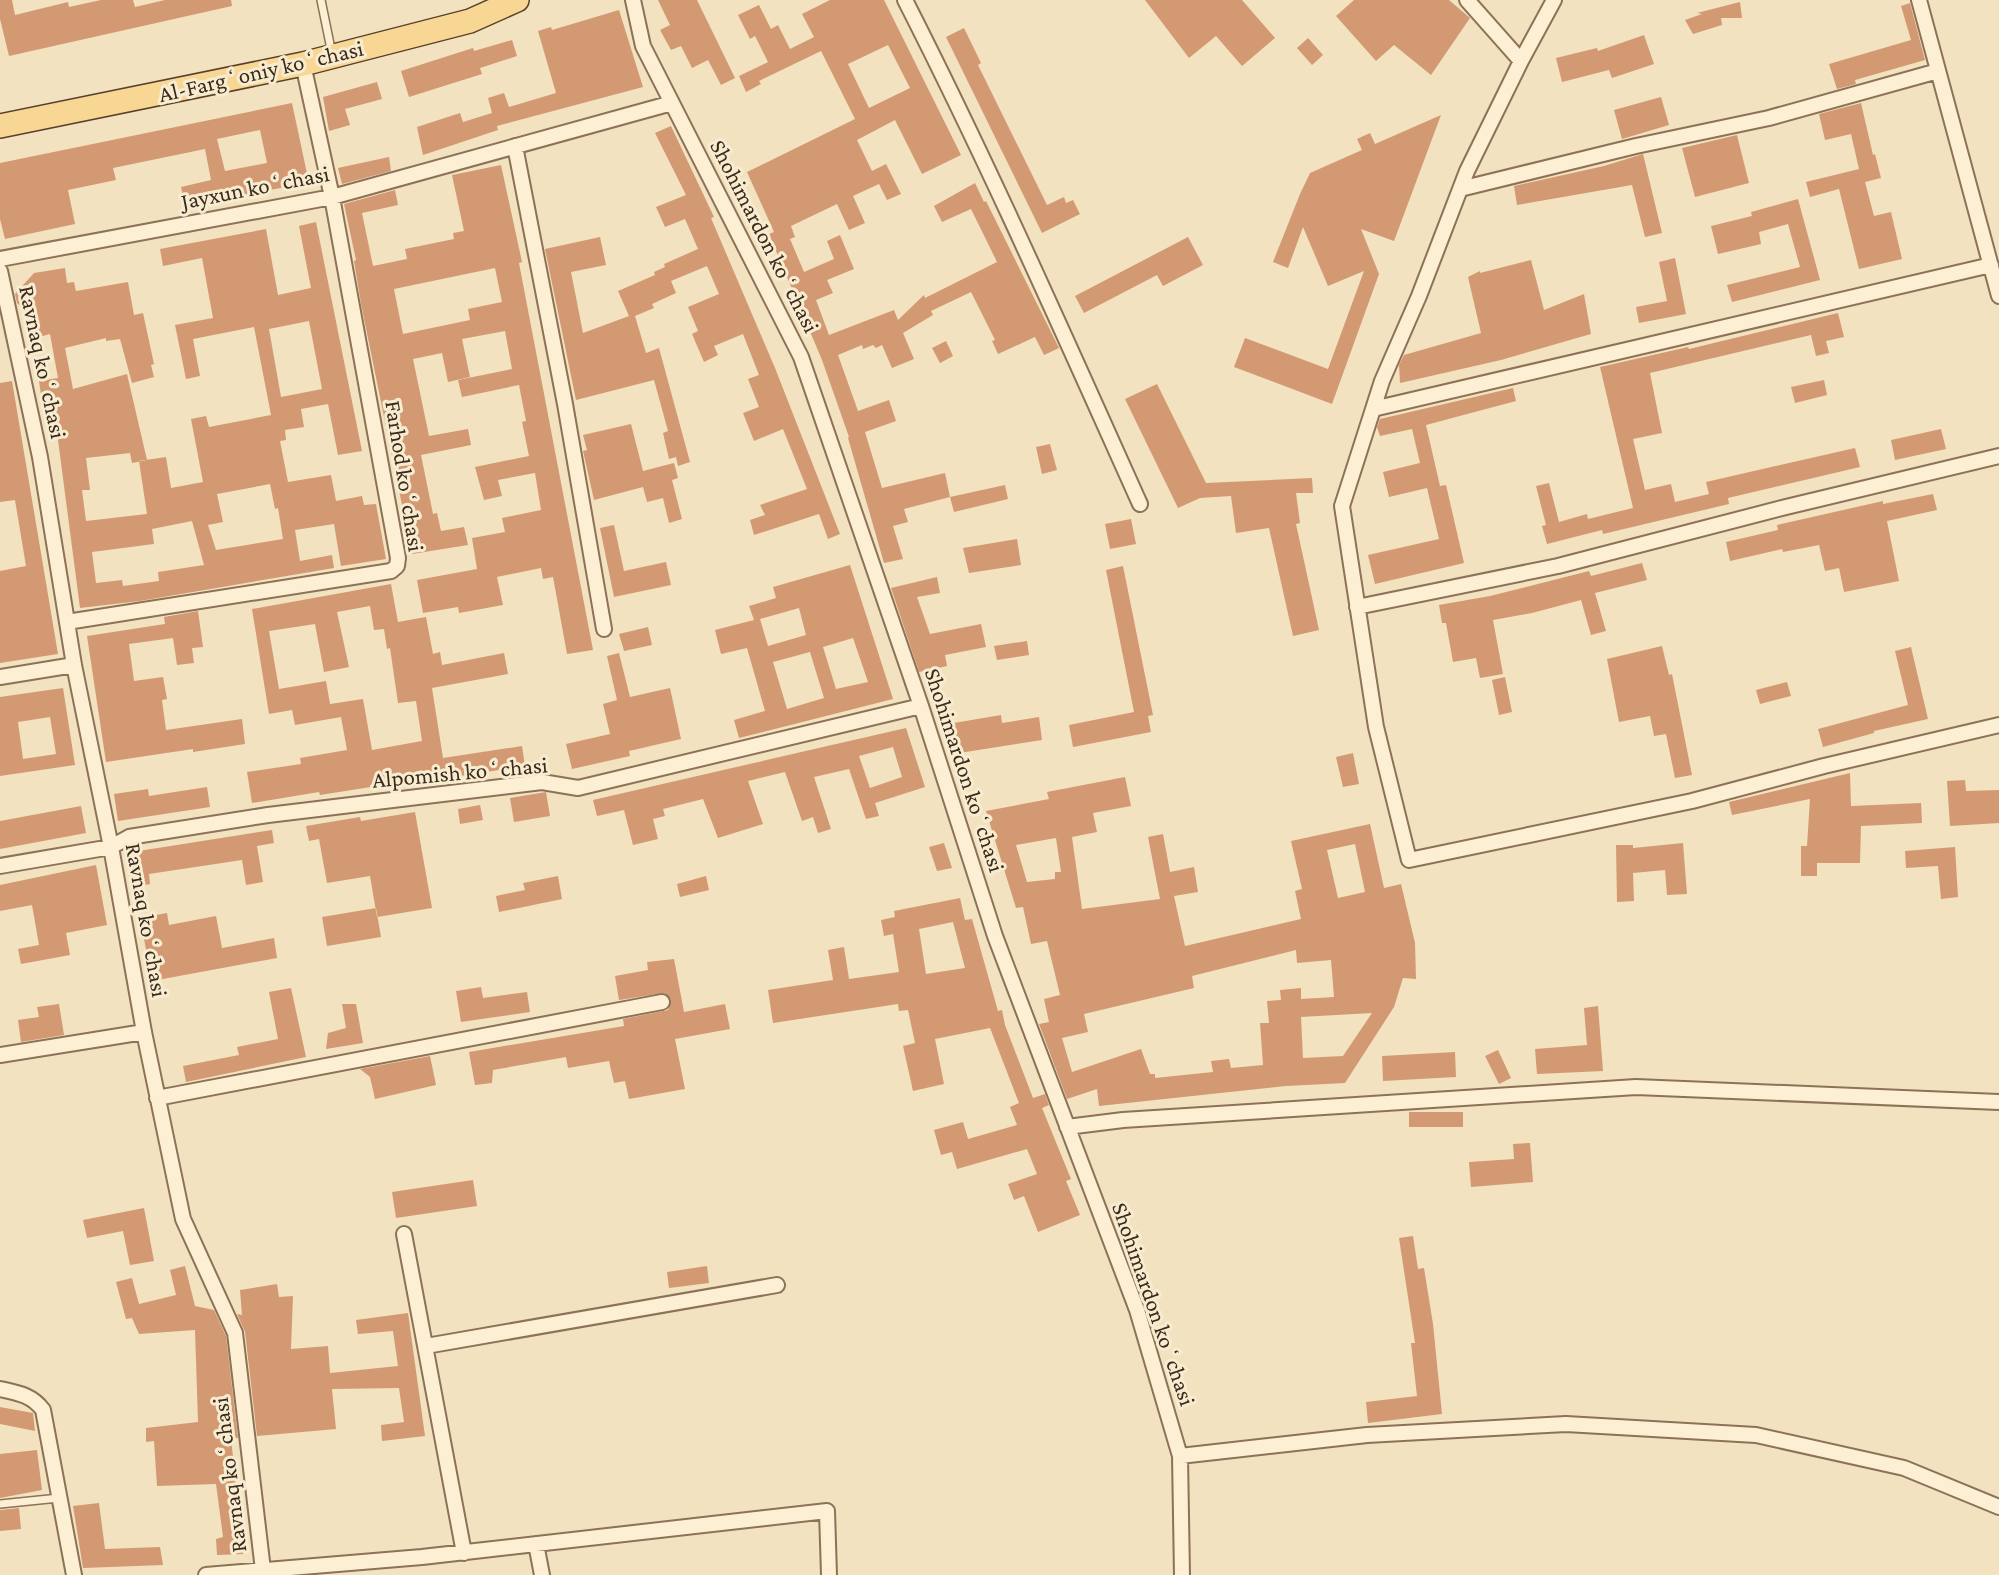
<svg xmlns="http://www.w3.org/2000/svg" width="1999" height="1575" font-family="'Crimson Pro',serif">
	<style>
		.building { fill: #d39973; fill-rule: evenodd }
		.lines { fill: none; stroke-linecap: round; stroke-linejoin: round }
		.lane-casing { stroke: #8c7256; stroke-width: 10 }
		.street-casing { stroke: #8c7256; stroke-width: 18 }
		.primary-casing { stroke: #5a402b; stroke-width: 26 }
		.lane { stroke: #fcefd4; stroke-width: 7 }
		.street { stroke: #fcefd4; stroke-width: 14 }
		.primary { stroke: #f8d795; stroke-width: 23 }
		.labels { text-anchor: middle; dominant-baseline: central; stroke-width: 6; stroke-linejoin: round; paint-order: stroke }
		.street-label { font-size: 23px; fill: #3b2a1c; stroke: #f8ecd0 }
	</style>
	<rect width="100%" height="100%" fill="#f2e2c0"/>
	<path class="building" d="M0,0H12L15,15L68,2L69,7L101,0H133L135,7L165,0H231L232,6L9,56L0,19Z
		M658,0H697L735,78L721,85L708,60L692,68L681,46L671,50L660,30L670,25Z
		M830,0H884L961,155L922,174L895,120L857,140L872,171L886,164L901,194L887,200L879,184L853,196L865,223L849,230L837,204L791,226L795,237L790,239L804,272L834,259L827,241L840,235L854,269L827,280L833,293L816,300L829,335L894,310L898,320L924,295L925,298L997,262L971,209L942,222L934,206L975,183L984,202L986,201L1059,348L1044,355L1035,337L998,354L992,341L995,340L971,292L931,311L933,315L903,333L914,359L892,368L882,345L876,348L873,345L863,349L862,345L838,355L858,411L889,400L896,421L865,432L882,488L945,473L950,497L904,509L908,522L893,526L903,559L884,563L848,438L849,437L822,360L769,234L774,232L747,172L855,119L821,51L759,81L761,84L746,92L739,76L768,62L755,36L750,39L738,15L759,5L771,29L778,25L790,49L814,37L802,14ZM888,45L910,88L869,108L848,64Z
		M1145,0H1242L1275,38L1242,66L1216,36L1189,58Z
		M1354,0H1449L1470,18L1431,75L1394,45L1376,61L1336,16Z
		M1740,2L1742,18H1721L1722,25L1693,34L1685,20L1702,14L1697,13Z
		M1910,3L1925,60L1855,80L1856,84L1837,89L1829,64L1911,40L1901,6Z
		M619,10L643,87L497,126L498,130L423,155L417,127L460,113L463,122L492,113L488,98L504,93L509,107L556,93L538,31L551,27L552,30Z
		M964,28L981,63L978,65L1047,205L1064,197L1066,203L1073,200L1080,214L1042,233L946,37Z
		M1644,35L1654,64L1612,78L1609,70L1562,82L1556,58L1597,48L1598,51Z
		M1308,38L1323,55L1312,65L1297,48Z
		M512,40L517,56L480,68L482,74L409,97L401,71L473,48L474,51Z
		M377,82L382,99L345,109L350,125L329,131L323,97Z
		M1661,97L1669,125L1622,139L1614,110Z
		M292,103L309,183L230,197L229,193L184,202L181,187L211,180L205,149L113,168L116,180L68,190L75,224L5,239L0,219V163ZM260,130L267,163L225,171L217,139Z
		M1861,103L1873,155L1875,154L1881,178L1865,182L1874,216L1891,212L1902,259L1859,269L1839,189L1810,197L1806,182L1859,169L1851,134L1825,140L1819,114Z
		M1441,115L1394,241L1361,229L1379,274L1332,404L1234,367L1245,338L1328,369L1364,271L1328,286L1303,227L1288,268L1273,262L1300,194L1310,173L1362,150L1357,139L1370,133L1375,144Z
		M671,126L714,217L711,218L775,368L840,534L828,539L819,514L754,535L750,520L765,515L760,505L807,489L783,429L754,441L743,413L759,407L748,379L759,375L743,334L714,346L718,355L704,362L692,334L698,331L688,307L719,294L707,266L671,281L676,293L652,304L654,308L635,316L646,353L659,348L690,462L678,466L676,457L669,459L663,433L668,431L654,380L576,400L545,249L600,237L606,265L571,272L583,333L629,316L618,291L655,275L654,272L665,267L664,264L698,249L685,219L665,227L656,207L686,195L655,133Z
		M1737,135L1749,183L1695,197L1682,148Z
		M1643,154L1662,233L1645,237L1632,185L1517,205L1514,186L1604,166Z
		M389,157L391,171L342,184L338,168Z
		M501,165L522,262L519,263L593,650L567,654L553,577L543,579L541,568L497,577L503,605L459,613L458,607L423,613L417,580L477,569L472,538L505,532L502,518L541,510L535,473L498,480L502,496L484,500L475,467L529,456L522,422L526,421L519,385L462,397L458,380L512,369L505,331L462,339L470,377L448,382L442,353L413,359L429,436L468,429L471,445L421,455L433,514L437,513L441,531L464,527L468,545L412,554L361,304L354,261L356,260L344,204L395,190L398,205L362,213L373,266L407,259L405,249L454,239L453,233L464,231L452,175ZM495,268L502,302L468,309L470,320L403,334L394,289Z
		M1798,199L1820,280L1732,302L1727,285L1800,267L1788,224L1759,232L1761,244L1718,254L1711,226L1752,216L1751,212Z
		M316,222L362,451L338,455L328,404L301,409L304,427L285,430L286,440L280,441L288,482L331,475L336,501L362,496L364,505L376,504L386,559L341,566L334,524L295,530L300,561L332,555L334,568L140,601L80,608L52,394L41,395L39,381L58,378L50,334L39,337L35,320L17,303L15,294L34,273L65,268L67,283L74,282L76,291L128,282L134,315L143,313L154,364L151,365L154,377L132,383L120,339L106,341V338L65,348L73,389L127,374L147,460L132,463L130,453L86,458L90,490H82L86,521L147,514L139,461L166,457L171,488L203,482L191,419L206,416L209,427L271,415L254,327L193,339L200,376L186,379L175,325L213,318L202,258L163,266L160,249L266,229L278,295L311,288L299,226ZM309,321L322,389L281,397L269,329ZM270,484L275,509L278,508L283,539L216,550L208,525L223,522L217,494ZM192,521L204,565L158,572L159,581L123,586L122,580L96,583L92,552L154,544L152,529Z
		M1188,237L1203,265L1163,286L1157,275L1084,313L1075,296Z
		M1675,258L1686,314L1639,323L1636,307L1667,301L1659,262Z
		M1531,260L1544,310L1584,294L1591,334L1501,360L1400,383L1399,365L1404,355L1481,333L1468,277L1480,271V273Z
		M1838,313L1844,337L1826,341L1829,353L1816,356L1811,335L1650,373L1662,433L1633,439L1645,490L1671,484L1675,502L1709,494L1706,482L1855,448L1860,467L1728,498L1729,504L1603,534L1602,530L1547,544L1542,526L1546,525L1536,486L1549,483L1559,522L1587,514L1588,519L1633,508L1600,367L1688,347L1689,349Z
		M946,341L953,356L940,363L932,348Z
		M1824,380L1827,395L1795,403L1791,387Z
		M12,381L58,654L0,663V571L26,566L15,500L0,502V383Z
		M1157,384L1206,483L1312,478L1313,493H1296L1300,523L1296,524L1319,630L1293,636L1269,528L1236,533L1231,496L1200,498L1178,508L1125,399Z
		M1513,388L1516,401L1426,425L1440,486L1446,485L1464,563L1375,584L1368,555L1439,539L1427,488L1389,497L1383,472L1420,463L1412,429L1380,436L1377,427L1380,419Z
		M631,424L643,471L674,463L678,478L672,480L682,519L669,523L663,498L647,502L643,487L594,500L583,451L587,450L583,435Z
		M1941,429L1946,449L1895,460L1891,440Z
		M1050,444L1057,470L1042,474L1036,447Z
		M1005,485L1008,499L954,512L950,497Z
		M1933,494L1937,510L1887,521L1899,581L1844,592L1839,568L1825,571L1819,545L1783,552L1782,549L1730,561L1726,542L1778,530L1777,525L1883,501V504Z
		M1131,519L1136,544L1110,549L1105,524Z
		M614,525L624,571L666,562L671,585L614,597L600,528Z
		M1017,539L1021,565L969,573L963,548Z
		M1642,563L1647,580L1595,593L1606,631L1591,635L1581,600L1532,613L1493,620L1503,674L1480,678L1476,658L1453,662L1446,623H1442L1439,605L1490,596L1589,571L1591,576Z
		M850,565L893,699L739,738L734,720L765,711L747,648L721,654L715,630L754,620L749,606L776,598L773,587ZM799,608L806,635L768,646L760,619ZM853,638L868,682L836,689L823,647ZM810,652L824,698L787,709L773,662Z
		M1123,566L1153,715L1148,716L1151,732L1073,747L1069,725L1134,712L1106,570Z
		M937,577L940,593L917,597L930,634L981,624L986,647L945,655L947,666L919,672L891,588Z
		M391,584L398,622L426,617L433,654L440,652L442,665L504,653L508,674L432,688L443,758L522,746L525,766L428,781V778L320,795L319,792L252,803L247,772L301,764L300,758L347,750L341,717L295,725L292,710L269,714L252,609ZM370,606L374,630L384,629L387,649L390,648L398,703L416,701L422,741L372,750L363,699L330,704L326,681L279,689L269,631L315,624L324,672L349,667L337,612Z
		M198,611L203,647L192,648L194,663L177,665L173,638L129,644L134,681L163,677L167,699L162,700L166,730L242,719L245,744L193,752V749L106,762L87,636L165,624L164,617Z
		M648,627L652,645L624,651L619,634Z
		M1027,641L1029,655L997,660L994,646Z
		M1662,646L1669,675L1672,674L1692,775L1675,778L1666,734L1654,736L1650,716L1619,722L1607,659Z
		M1911,647L1928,719L1874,731V733L1823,747L1818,729L1908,705L1895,651Z
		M619,653L630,697L670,688L681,739L629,751L630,756L572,769L566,744L610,734L603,704L617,700L607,656Z
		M1505,677L1512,712L1499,715L1492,680Z
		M1787,682L1791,696L1760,704L1756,690Z
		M63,688L75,765L0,776V697ZM50,717L56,754L23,759L18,722Z
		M1001,715L1002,723L1039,717L1042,740L959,753L948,724Z
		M906,728L925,787L875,803L879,816L866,819L849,769L814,777L831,829L818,833L813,817L802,821L785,772L748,781L763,824L718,838L703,799L663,809L665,816L653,819L658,839L633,845L624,810L597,816L593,800ZM893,747L902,777L870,788L859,756Z
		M1353,753L1359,784L1343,787L1336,757Z
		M1850,773L1851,806L1921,803L1922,823L1861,826L1860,863H1817V876H1801V846H1807L1810,799L1732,815L1729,802Z
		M1125,777L1131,806L1093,813L1097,832L1072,837L1082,909L1160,899L1148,837L1163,834L1170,872L1194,867L1198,892L1174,896L1185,946L1301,919L1295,891L1302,889L1291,841L1370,824L1384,888L1401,884L1415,943L1416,979L1403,978L1394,1007L1345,1083L1286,1086L1099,1106L1097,1089L1067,1099L1039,1024L1049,1022L1044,999L1060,995L1047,941L1031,944L1023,907L1016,908L986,811L1049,799L1047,792ZM1056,838L1061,872H1055V879L1027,882L1016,845ZM1355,844L1365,892L1338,898L1327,850ZM1296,950L1297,963L1331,960L1334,997L1301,999V988L1280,990L1281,1000L1267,1001L1269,1023H1260L1263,1065L1231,1068L1229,1059L1211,1061L1213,1072L1155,1078V1074H1150L1141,1049L1072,1072L1062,1038L1088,1032L1084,1014L1194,988L1192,976ZM1372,1013L1343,1056L1303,1058L1301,1017Z
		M1965,780L1966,791L1999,790V823L1950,826L1947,781Z
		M207,787L210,807L118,821L114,794L148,789L149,796Z
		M546,792L550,816L514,822L510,798Z
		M480,805L483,820L460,824L458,809Z
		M81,806L86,833L0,849V821Z
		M415,812L432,908L377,917L370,876L327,883L319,839L309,841L306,826L360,817L361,821Z
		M272,830L274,843L257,846L263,882L246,885L242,860L149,874L150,884L131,888L126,853Z
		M944,843L952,868L937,871L929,847Z
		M1683,843L1687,894L1667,895L1665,870L1633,873L1634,901L1617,902L1616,845H1633V848Z
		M1955,847L1958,897L1941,899L1938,866L1906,868L1905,851Z
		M96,865L107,925L66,933L70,955L21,964L18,949L39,945L32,905L0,911V885Z
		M558,876L562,899L499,912L496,896L525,890L523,883Z
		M706,876L709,890L680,897L677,884Z
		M960,898L965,920L972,919L998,1011L1002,1010L1005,1025L1033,1098L1045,1094L1049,1105L1042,1108L1071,1179L1066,1181L1080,1215L1038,1232L1024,1196L1014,1200L1008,1184L1037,1174L1027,1149L957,1169L952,1152L941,1155L934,1130L963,1122L968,1139L1017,1125L1010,1107L1019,1103L990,1028L935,1039L944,1084L913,1091L903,1046L915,1043L908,1010L899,1011L898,1004L773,1023L768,990L833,980L828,950L844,947L849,979L899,972L893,934L884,936L881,920L895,917L894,911ZM953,922L965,968L926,974L919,929Z
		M376,908L381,937L327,946L322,917Z
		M167,913L169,925L216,916L222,948L274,938L277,958L152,981L140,918Z
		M674,959L684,1012L725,1004L730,1029L675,1039L685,1089L629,1099L625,1081L614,1083L609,1061L568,1068L566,1057L493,1070L492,1083L475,1085L469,1052L624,1026L623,1019L668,1010L671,1000L664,993L619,1000L615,976L648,970L647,962Z
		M481,987L483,998L527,992L530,1012L461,1022L456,991Z
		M291,988L306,1057L186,1082L183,1066L239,1055L237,1047L278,1039L269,992Z
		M59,1004L64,1035L21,1042L18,1020L39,1017L37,1007Z
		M342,1004H356L363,1043L326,1049L328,1033L346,1028Z
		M1598,1006L1603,1071L1537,1074L1535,1049L1587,1045L1584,1008Z
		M1498,1050L1511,1078L1499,1084L1485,1056Z
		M1455,1052L1456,1077L1383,1081L1382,1056Z
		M430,1056L436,1085L375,1099L370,1077L360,1069Z
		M1409,1112H1463V1127H1409Z
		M1530,1143L1533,1182L1471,1187L1469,1162L1514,1159L1513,1144Z
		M473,1180L477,1206L396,1218L392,1192Z
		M144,1208L154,1261L130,1265L123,1231L87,1238L83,1220Z
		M1413,1236L1418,1269L1424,1268L1433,1324L1442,1414L1368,1423L1366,1402L1417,1396L1411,1343H1415L1399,1238Z
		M185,1266L195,1306L214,1310L226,1336L238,1438H231L243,1554L217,1555L216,1539L223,1537L216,1484L157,1486L154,1441L146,1442V1428L198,1422L195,1330L139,1334L132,1318L126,1319L116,1282L132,1278L139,1304L176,1295L170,1270Z
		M707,1266L709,1283L669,1288L667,1272Z
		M277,1284L279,1297L293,1296L291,1349L328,1346L330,1373L398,1366L393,1331L358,1334L356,1320L408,1313L425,1436L382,1441L381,1425L404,1422L399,1388L332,1389L336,1429L257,1436L245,1332L237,1314L242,1315L240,1290Z
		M0,1407L33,1413L35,1431L0,1424Z
		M37,1450L42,1490L0,1498V1454Z
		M99,1503L105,1549L160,1547L163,1565L83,1568L73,1506Z
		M19,1508L21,1529L0,1531V1510Z"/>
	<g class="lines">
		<defs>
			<path id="lane" d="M321,0L332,54
				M0,1504L59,1498"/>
			<path id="street" d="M633,0L643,46L801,357L921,706L995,936L1137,1310L1180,1456L1182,1575
				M905,0C989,165 1064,335 1140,504
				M1467,0L1521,61L1554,0
				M1919,0L1999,296
				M1521,61L1467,171L1419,296L1382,381L1342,506L1376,727L1409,860L1692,801L1824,766L1999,725
				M515,146L565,404L604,629
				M1460,189L1636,146L1769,118L1938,71
				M0,259L332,197L672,103
				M0,271L40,457L74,665L111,847L144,1032L183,1219L235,1333L263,1570
				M1373,409L1991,265
				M1357,607L1558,566L1786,507L1999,456
				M67,622L391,571L397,566L398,558L332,197L303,64
				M0,677L74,665
				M0,866L111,847L129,837L268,815L542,782L578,788L921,706
				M0,1055L144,1032
				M157,1098L662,1002
				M1067,1127L1123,1120L1636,1087L1999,1102
				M404,1234L464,1553
				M426,1346L777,1285
				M0,1389C18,1393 32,1395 43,1410L74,1575
				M1180,1456L1367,1435L1566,1424L1756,1435L1904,1468L1999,1507
				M536,1544L542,1575
				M206,1575L422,1557L827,1511L829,1575"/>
			<path id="primary" d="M0,126L303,64L470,21L517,0"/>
		</defs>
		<use href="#lane" class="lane-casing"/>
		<use href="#street" class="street-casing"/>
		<use href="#primary" class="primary-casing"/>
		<use href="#lane" class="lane"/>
		<use href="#street" class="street"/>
		<use href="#primary" class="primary"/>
	</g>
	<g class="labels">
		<g class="street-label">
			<text transform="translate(261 71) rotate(-13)">Al-Fargʻoniy koʻchasi</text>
			<text transform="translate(255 187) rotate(-11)">Jayxun koʻchasi</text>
			<text transform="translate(765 236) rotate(63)">Shohimardon koʻchasi</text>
			<text transform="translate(43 362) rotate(78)">Ravnaq koʻchasi</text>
			<text transform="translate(405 476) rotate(81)">Farhod koʻchasi</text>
			<text transform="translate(965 770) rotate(72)">Shohimardon koʻchasi</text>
			<text transform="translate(460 772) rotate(-5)">Alpomish koʻchasi</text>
			<text transform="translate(147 920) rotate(80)">Ravnaq koʻchasi</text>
			<text transform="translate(1154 1304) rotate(71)">Shohimardon koʻchasi</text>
			<text transform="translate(229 1475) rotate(-97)">Ravnaq koʻchasi</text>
		</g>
	</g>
</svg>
